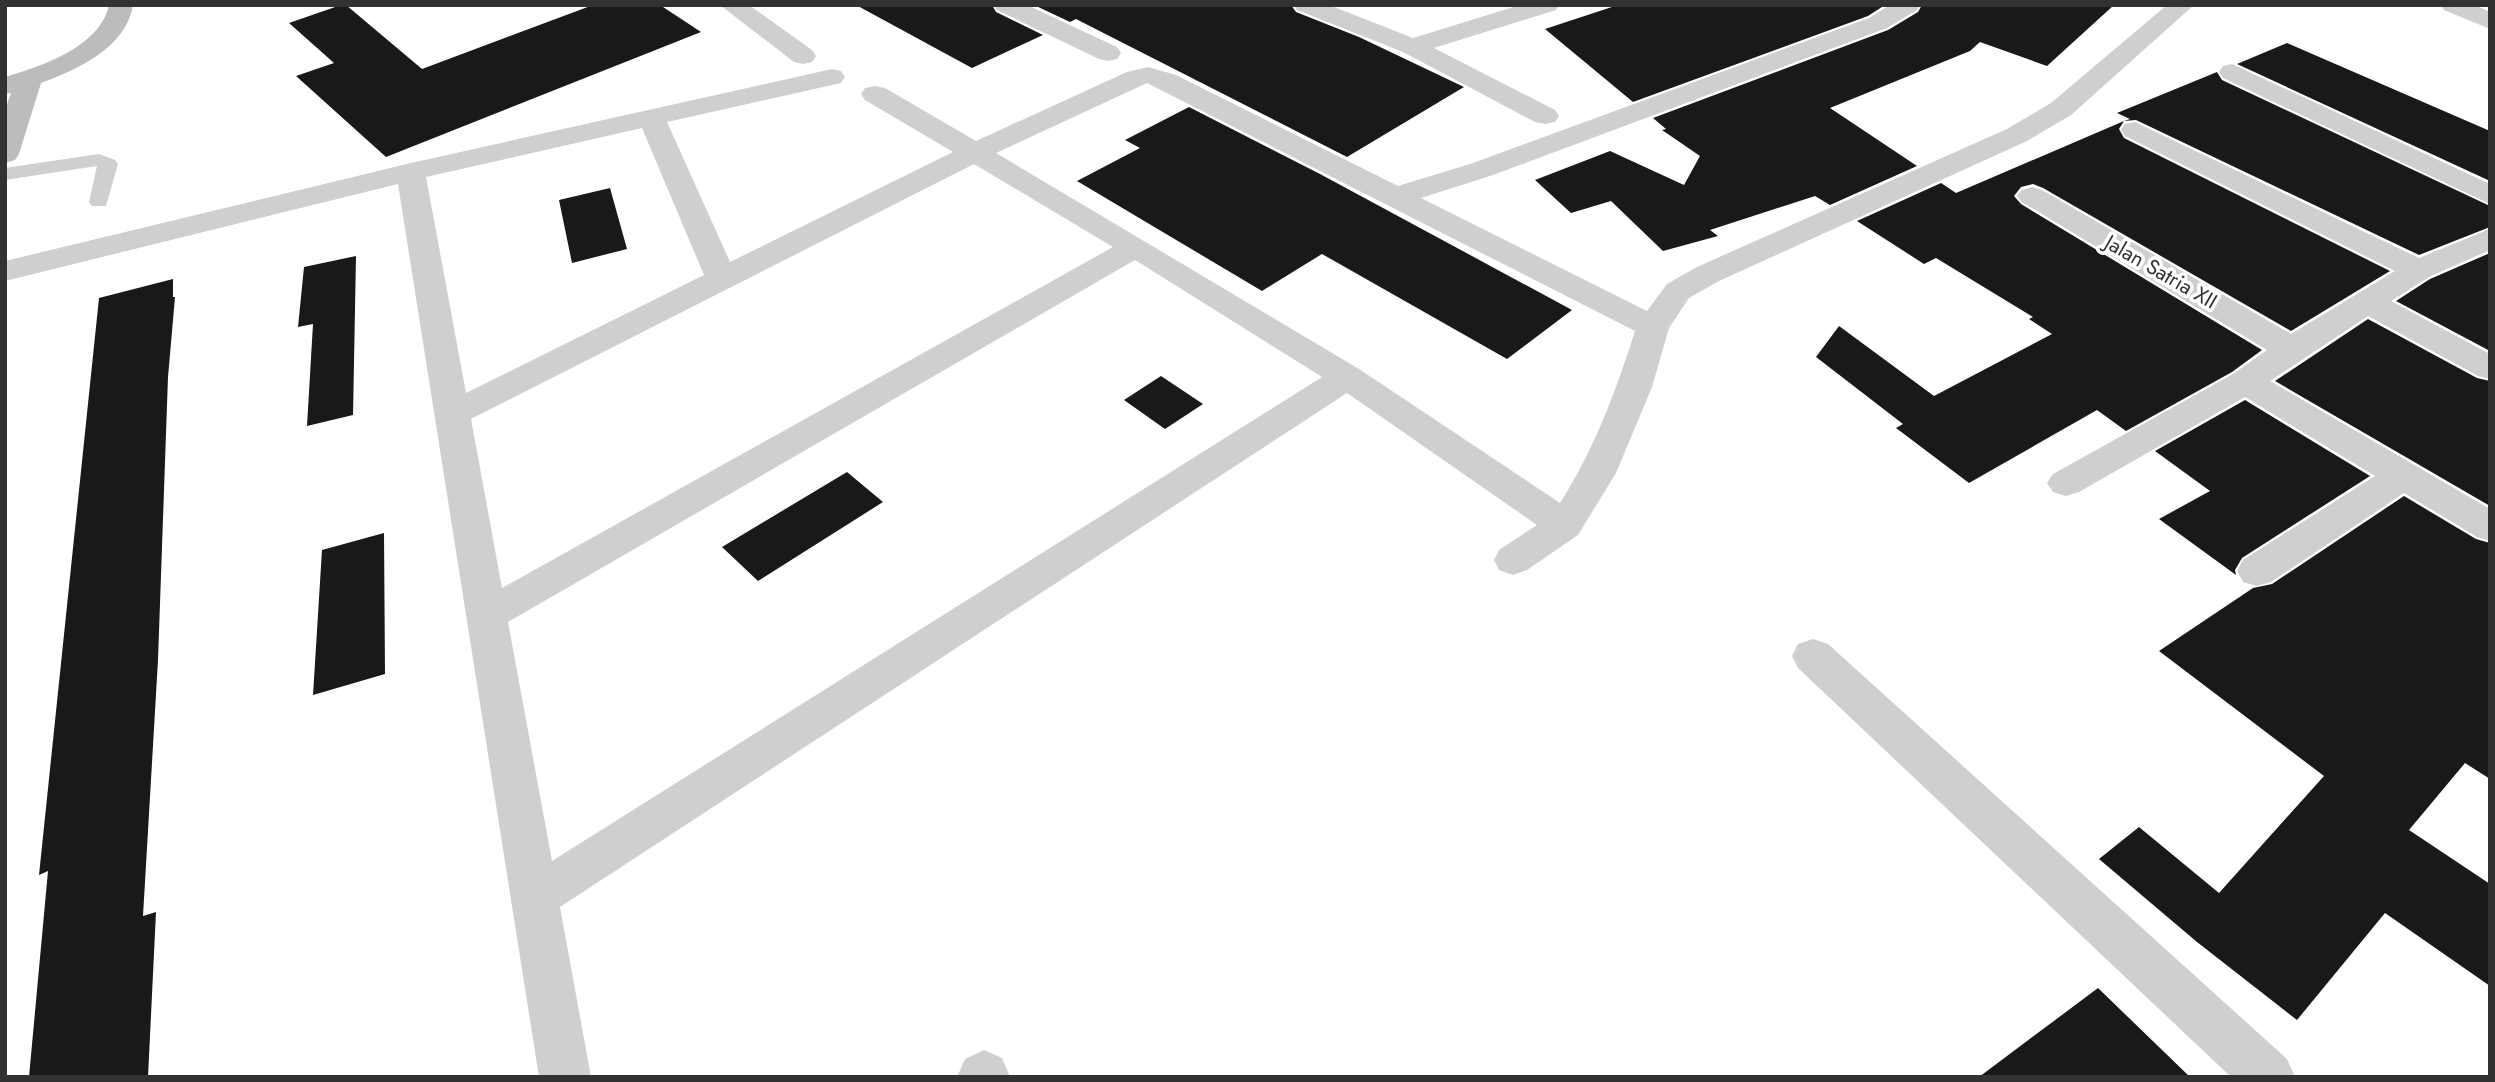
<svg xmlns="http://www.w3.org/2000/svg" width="2495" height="1082" font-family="Jost,sans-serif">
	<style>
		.building { fill: #191919 }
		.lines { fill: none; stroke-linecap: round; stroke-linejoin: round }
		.lane { fill: #cfcfcf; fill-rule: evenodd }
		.street { fill: #cfcfcf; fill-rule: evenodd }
		.secondary { fill: #bcbcbc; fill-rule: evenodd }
		.labels { text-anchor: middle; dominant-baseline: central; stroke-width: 7; stroke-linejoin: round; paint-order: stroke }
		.street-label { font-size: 21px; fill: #323232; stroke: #fff }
	</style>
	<rect width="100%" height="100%" fill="#fff"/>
	<path class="building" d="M341,5H346L422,69L593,5H660L701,32L386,157L296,76L334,63L289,23Z
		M856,5H992L996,12L1043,35L972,68Z
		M1034,5H1291L1296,12L1359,37L1464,87L1347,157L1076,19L1070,22Z
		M1618,5H1885L1868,16L1633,102L1545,29Z
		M1922,5H2114L2047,66L1980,42L1970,51L1830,108L1917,166L1830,205L1815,196L1710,230L1718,236L1663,251L1611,201L1571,213L1535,180L1610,151L1684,185L1700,156L1662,130L1666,129L1653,118L1888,30L1918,12Z
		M2287,43L2490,131V181L2237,64Z
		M2217,72L2222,80L2490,206V227L2419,255L2136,120L2124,121L2130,119L2117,113Z
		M1189,107L1320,174L1572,310L1507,359L1322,254L1262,291L1077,181L1140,148L1125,140Z
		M2124,121L2119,129L2124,138L2390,271L2291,331L2043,188L2033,184L2021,187L2014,196L2021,204L2262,350L2232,372L2126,431L2097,410L1969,483L1896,428L1903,424L1816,357L1839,326L1934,396L2052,334L2029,319L2033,317L1936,258L1924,264L1857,221L1941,183L1956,193Z
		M610,188L627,249L572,263L559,200Z
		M2490,253V351L2396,301L2430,279Z
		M356,256L353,415L307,426L313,324L298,327L304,267Z
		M173,279V297H175L168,377L158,660L143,916L156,912L148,1077H29L48,871L39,875L99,298Z
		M2368,319L2477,378L2490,381V506L2275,381Z
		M1161,376L1203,404L1165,429L1124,400Z
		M2245,400L2370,476L2242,558L2235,570L2236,575L2159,519L2210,491L2155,451Z
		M847,472L883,502L758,581L722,547Z
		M2404,496L2476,539L2490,543V779L2465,763L2409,830L2490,884V986L2385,913L2297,1020L2197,942L2099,859L2139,827L2219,893L2324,776L2159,651L2253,588L2272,584Z
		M384,533L385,674L313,695L322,550Z
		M2098,988L2190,1077H1979Z"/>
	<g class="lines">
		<path class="lane" d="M99,154L115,160L118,164L106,206H92L89,202L97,166L5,180V168Z"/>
		<path class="street" d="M720,5H749L812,50L816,56L812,62L803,64L794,62Z
			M994,5H1027L1117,47L1121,53L1117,59L1108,61L1099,59L997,10Z
			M1294,5H1329L1413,38L1520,5H1559L1556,10L1434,48L1555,110L1559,116L1555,122L1545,124L1535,122L1403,52L1297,10Z
			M1890,5H1920L1917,10L1887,28L1493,175L1421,198L1647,311L1667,284L1697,267L2007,129L2051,103L2167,5H2194L2071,115L2027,141L1719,281L1689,298L1669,328L1652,387L1616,473L1578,535L1527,570L1513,575L1499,570L1494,560L1499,550L1537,525L1347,393L560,907L591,1077H539L398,184L5,281V261L411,163L832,69L841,71L845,77L841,83L667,122L730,262L953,152L865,100L861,94L865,88L875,86L885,88L976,141L1127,72L1148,67L1176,75L1398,186L1473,163L1869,18ZM1147,83L1635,331C1616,391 1594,450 1560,503L1359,369L996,153ZM642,128L704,275L466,393L426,177ZM974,164L1113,247L502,588L471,419ZM1135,260L1322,377L552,861L508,622Z
			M2441,5H2475L2490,12V29L2444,10Z
			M2232,64L2490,184V204L2223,78L2219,72L2223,66Z
			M2135,122L2419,258L2490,229V250L2429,277L2391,301L2490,354V379L2478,376L2368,316L2270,381L2490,509V541L2477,537L2404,493L2271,582L2257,586L2243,582L2237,571L2243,560L2375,476L2245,397L2079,492L2066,496L2053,492L2047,483L2053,474L2233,374L2267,350L2022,202L2017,196L2022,190L2032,187L2042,190L2291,334L2395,271L2125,136L2121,130L2125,124Z
			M1813,639L1828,644L2287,1059L2295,1077H2231L1798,668L1792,656L1798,644Z
			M984,1050L1002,1058L1010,1077H957L965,1059Z"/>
		<path class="secondary" d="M109,5H133C126,48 78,69 41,83L19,154L15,160L5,163V110L11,93L5,94V77C42,66 100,47 109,5Z"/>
	</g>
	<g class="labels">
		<g class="street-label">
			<text transform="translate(2161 272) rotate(30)">Jalan Satria XII</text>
		</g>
	</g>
	<rect width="2495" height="1082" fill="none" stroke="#323232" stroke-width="14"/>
</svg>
